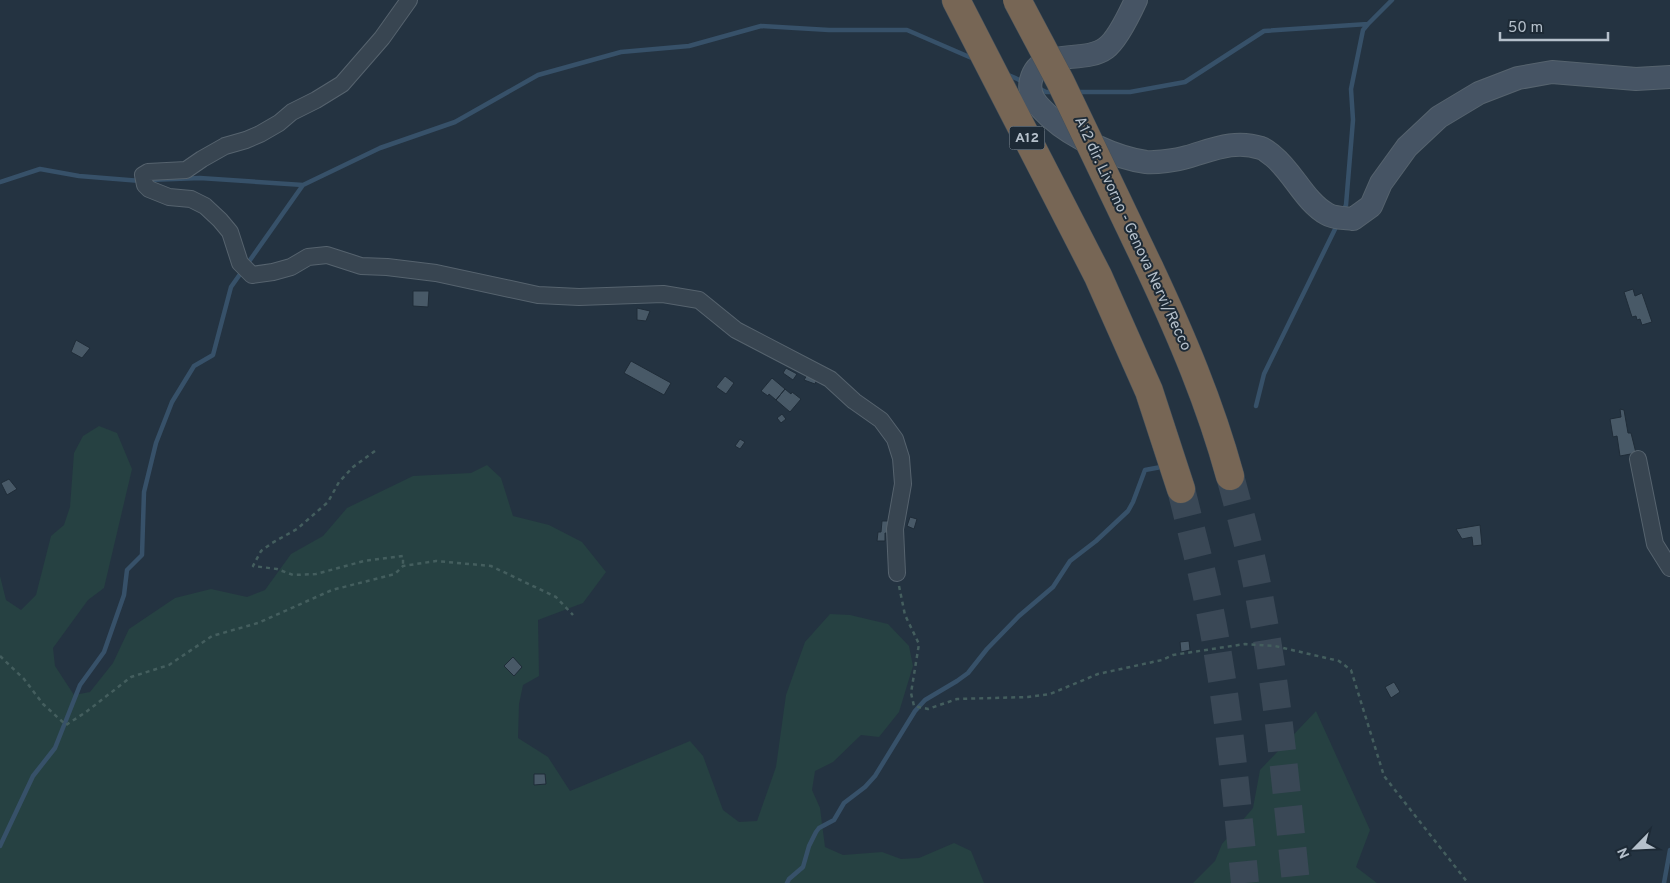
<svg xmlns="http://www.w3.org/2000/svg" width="1670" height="883" font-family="Overpass,sans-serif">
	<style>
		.green { fill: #264142 }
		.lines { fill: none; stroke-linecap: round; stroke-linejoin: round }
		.stream { stroke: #375169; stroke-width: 4.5 }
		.building { fill: #485967; stroke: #1f2c38 }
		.highway-tunnel { stroke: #3a4856; stroke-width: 28; stroke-dasharray: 28 14; stroke-linecap: butt }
		.street-casing { stroke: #56636e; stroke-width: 18 }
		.secondary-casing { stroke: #56636e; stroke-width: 24 }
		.highway-casing { stroke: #43505b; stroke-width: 29 }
		.path { stroke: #445e5e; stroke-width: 2.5; stroke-dasharray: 4 4; stroke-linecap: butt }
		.street { stroke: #384551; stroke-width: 16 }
		.secondary { stroke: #465464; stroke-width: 22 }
		.highway { stroke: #765; stroke-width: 28 }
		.highway-bridge-casing { stroke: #43505b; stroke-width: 29; stroke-linecap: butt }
		.highway-bridge { stroke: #765; stroke-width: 28 }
		.labels { text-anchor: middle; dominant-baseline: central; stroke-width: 4; stroke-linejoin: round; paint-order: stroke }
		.shield { fill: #1d2a36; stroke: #87939e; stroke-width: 1 }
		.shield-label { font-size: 14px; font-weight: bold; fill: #b5c0cb }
		.street-label { font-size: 15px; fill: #b5c0cb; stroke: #1d2a36 }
	</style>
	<rect width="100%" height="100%" fill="#243341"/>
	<path class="green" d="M99,426L117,433L132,469L104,588L88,600L53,648L55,666L74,695L90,692L113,663L129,629L175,598L211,589L247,597L265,590L291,554L323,536L347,508L413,476L471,473L487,465L501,478L513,516L549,525L582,542L606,572L583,603L538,620L539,676L523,685L519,704L518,738L548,757L570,791L690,741L703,756L723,810L739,822L757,821L776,767L786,695L805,642L830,614L850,615L888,624L909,646L913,666L899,712L879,737L861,735L833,762L815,771L812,790L820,808L825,847L843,855L882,852L901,859L919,858L954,843L971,851L984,883H0V576L6,600L21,610L36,595L51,536L64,525L70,507L74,453L83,436Z
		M1316,711L1370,830L1356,867L1377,883H1193L1215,861L1222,844L1253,808L1260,770Z"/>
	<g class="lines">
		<path class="stream" d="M1006,74L1024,82
			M1038,88L1046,92H1054
			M1075,92H1130L1185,82L1264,31L1368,24L1392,0
			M148,180L200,178L303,185
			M0,182L40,169L79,176L141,181
			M1343,211L1346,205L1353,120L1351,89L1363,30L1368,24
			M1256,406L1264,374L1338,223
			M0,846L33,776L55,748L80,685L104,652L124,595L127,570L142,555L144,492L156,443L172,402L194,366L213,355L231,287L303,185L380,148L455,122L538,75L621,52L689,46L761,26L829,30H907L974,59
			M787,883L789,879L803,867L809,846L816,832L819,828L834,820L844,803L865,787L875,776L915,711L925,700L957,681L968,673L987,649L1019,616L1053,587L1070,561L1096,541L1128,511L1133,502L1145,470L1161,467
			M1664,883L1670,850"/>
	</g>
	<path class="building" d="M1633,289L1635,296L1642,293L1652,322L1642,325L1640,319L1637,320L1636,316L1632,317L1624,292Z
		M413,291H429L428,307L413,306Z
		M637,308L650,311L646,321L637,320Z
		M76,340L90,348L82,358L71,352Z
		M631,361L671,383L664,395L624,373Z
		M786,368L797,374L793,380L783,373Z
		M807,375L817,379L815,384L804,380Z
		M725,376L734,383L726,394L716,387Z
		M772,378L785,389L776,400L769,394L768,396L761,391Z
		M785,389L791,394L792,392L801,399L790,412L776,400Z
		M1620,409L1624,410L1628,433H1631L1636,453L1620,456L1617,436L1613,437L1610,419L1621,417Z
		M782,414L786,419L781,423L777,418Z
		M740,439L745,442L740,449L735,446Z
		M9,479L17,489L7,495L1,483Z
		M910,517L917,519L914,529L907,526Z
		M882,521H893L892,534L885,533V541H877L878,532H881Z
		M1480,525L1482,545L1473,546L1472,537L1462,539L1456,529Z
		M1189,641L1190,650L1181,652L1180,642Z
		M513,657L522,667L514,676L504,666Z
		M1394,682L1400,692L1391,698L1385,687Z
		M534,774H545L546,784L534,785Z"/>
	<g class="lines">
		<path class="highway-tunnel" d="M1230,476C1241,517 1253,559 1260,601C1278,694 1286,789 1296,883
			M1181,489C1191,530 1202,570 1210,611C1228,701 1236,792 1245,883"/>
		<defs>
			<path id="street" d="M409,0L382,38L342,84L316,100L292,112L279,123L260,134L246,140L225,146L202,159L186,170L148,172L143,175L145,185L149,189L169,197L191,199L205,206L220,220L230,232L240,263L252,275L273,272L291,267L308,257L327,255L361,266L387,267L436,273L538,295L579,297L663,294L699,300L736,330L830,379L854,401L881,420L895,439L901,458L903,484L895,529L897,573
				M1638,459L1655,544L1670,568"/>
			<path id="secondary" d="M1136,0C1130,13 1117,40 1106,48C1083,65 1040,46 1031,80C1027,97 1039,107 1051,118C1073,138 1116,158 1146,162C1156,163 1177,160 1187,157C1212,150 1234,139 1261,148C1265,149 1269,153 1273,156C1293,172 1305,202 1327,214C1333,218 1345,218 1353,219L1371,206L1381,183L1407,147L1439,117L1479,93L1518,78L1552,72L1636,79L1670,77"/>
			<path id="highway" d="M956,0L1098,276L1149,391L1181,489
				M1149,267C1181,335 1210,403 1230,476"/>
		</defs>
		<use href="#street" class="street-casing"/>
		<use href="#secondary" class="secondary-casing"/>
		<use href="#highway" class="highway-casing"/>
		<path class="path" d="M375,451L353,467L339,482L328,502L297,529L272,543L261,551L253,566L277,569L293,575L316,574L364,561L403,556V565
			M899,586L905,615L919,644L911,693L914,706L928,709L957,699L1028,697L1050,694L1098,674L1162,660L1173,655L1245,644L1275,646L1339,661L1351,670L1384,776L1468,883
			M0,656L24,679L43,704L66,725L86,712L131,677L169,665L212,636L258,623L332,590L395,574L403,566L436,561L491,566L556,597L573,615"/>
		<use href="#street" class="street"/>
		<use href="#secondary" class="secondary"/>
		<use href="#highway" class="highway"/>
		<defs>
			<path id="highway-bridge" d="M1017,0L1060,81L1149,267"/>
		</defs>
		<use href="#highway-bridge" class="highway-bridge-casing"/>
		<use href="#highway-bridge" class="highway-bridge"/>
	</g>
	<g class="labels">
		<rect class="shield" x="1009.5" y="126.5" width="35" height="23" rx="4"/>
		<g class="shield-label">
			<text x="1027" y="138">A12</text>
		</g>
		<g class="street-label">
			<text transform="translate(1132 234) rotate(65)">A12 dir. Livorno - Genova Nervi/Recco</text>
		</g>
	</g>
	<g transform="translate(1635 848) rotate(246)" stroke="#1d2a36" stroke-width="4" paint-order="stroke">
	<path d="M0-4L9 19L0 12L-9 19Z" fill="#b5c0cb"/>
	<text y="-8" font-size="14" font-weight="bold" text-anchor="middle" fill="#b5c0cb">N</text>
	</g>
	<path d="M1500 32v8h108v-8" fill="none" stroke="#b5c0cb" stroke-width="2.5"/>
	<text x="1508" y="32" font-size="15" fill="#b5c0cb" stroke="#1d2a36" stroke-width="4" paint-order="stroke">50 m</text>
</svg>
